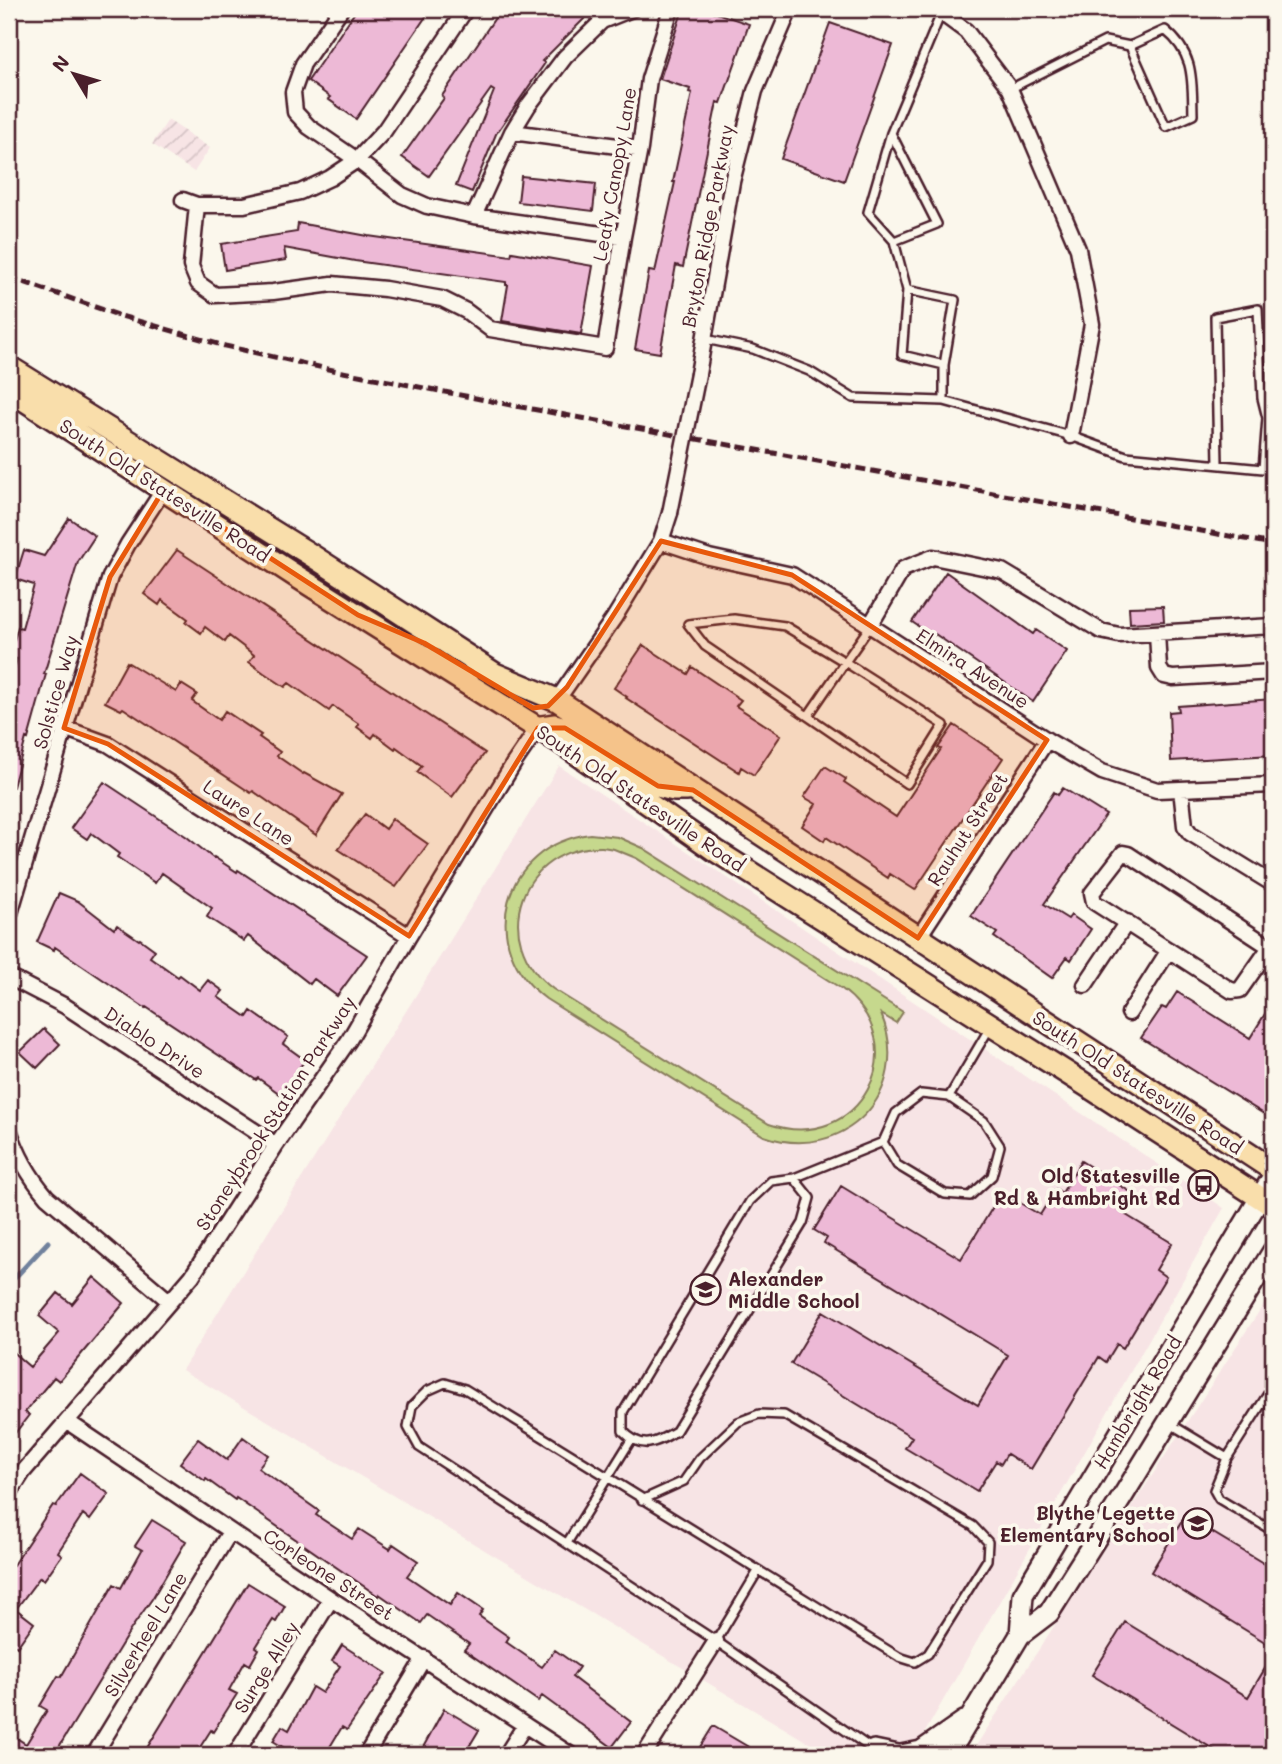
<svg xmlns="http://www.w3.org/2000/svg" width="1282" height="1764" font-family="Mali,sans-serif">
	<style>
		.built { fill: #f7e4e5 }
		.industrial { fill: url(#industrial-furrows) }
		.green { fill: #c6d88d; stroke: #887c5c; stroke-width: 2; fill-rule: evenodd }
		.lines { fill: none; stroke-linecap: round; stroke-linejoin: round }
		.stream { stroke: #70819c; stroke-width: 5 }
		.building { fill: #edb9d6; stroke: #4a1f2b; stroke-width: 2 }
		.service-casing { stroke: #4a1f2b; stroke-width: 12 }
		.minor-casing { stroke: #4a1f2b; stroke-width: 19 }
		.secondary-casing { stroke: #4a1f2b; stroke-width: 24 }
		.primary-casing { stroke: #4a1f2b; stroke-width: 26 }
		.service { stroke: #fbf7ec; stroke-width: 7 }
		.minor { stroke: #fbf7ec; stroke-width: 14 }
		.secondary { stroke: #fbf7ec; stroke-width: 19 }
		.primary { stroke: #f9deab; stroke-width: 21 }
		.rail { stroke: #4a1f2b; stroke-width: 5; stroke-dasharray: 10 5; stroke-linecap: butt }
		.minor-bridge-casing { stroke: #4a1f2b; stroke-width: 19; stroke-linecap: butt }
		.minor-bridge { stroke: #fbf7ec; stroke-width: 14 }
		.marked { fill: #e8590c; fill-opacity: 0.2; stroke: #e8590c; stroke-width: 5; stroke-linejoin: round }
		.labels { text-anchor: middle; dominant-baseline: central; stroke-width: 7; stroke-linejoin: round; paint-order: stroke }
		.street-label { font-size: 19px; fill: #4a1f2b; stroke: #fbf7ec }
		.poi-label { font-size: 19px; font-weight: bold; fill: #4a1f2b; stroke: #fbf7ec; text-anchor: end }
	</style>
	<defs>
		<pattern id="industrial-furrows" width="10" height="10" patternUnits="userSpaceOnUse" patternTransform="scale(1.75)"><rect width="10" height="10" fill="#f7e4e5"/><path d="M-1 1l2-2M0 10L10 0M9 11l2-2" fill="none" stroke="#d5c3c5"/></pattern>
	</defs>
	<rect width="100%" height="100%" fill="#fbf7ec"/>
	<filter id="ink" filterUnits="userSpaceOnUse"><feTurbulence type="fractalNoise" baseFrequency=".0143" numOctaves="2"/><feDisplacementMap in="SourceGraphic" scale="14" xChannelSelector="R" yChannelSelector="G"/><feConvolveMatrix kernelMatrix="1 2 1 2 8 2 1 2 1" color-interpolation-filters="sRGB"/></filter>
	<g filter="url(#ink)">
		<path class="built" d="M559,766L1224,1208L912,1755H829L182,1370Z
			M1273,1290V1755H970Z"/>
		<path class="industrial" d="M168,120L210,148L194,172L152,144Z"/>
		<path class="green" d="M590,834L618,837L643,848L903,1012L896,1023L881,1014C914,1093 843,1164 764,1136L546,999C476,946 501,846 590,834ZM602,847L614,849L636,858L842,989C918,1046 859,1155 769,1124L553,989C487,939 521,846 602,847Z"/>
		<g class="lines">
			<path class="stream" d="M1270,9L1273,31
				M9,1284L48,1242"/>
		</g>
		<path class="building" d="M357,9H431L356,119L328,99L330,97L308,81Z
			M501,9H594L542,61L545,63L496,134L472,192L456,186L494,91L491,89L429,176L402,157L444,98L442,96Z
			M683,9H705L749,24L721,103L717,102L683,267L676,265L660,353L635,349L649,271L655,272L675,182H673L692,93L689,92L690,89L660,79Z
			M830,23L893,45L844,181L781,159Z
			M521,176L596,184L593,211L518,202Z
			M298,223L368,236L511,256L512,252L593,266L581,334L502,321L508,285H506V282L355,261L284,248L286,260L225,270L221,244L297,232Z
			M69,518L95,536L78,562L44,674H46L28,739L26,738L13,787H9V687L17,659L9,657L18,627L22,628L34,585L15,579L24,550L44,556Z
			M177,550L485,753L452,797L417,772L422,766L396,747L395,749L375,734L372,738L357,727L359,724L333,706L329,711L289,683L285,687L264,673L249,662L254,655L229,636L225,642L205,627L201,633L186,622L188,619L162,600L159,605L144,594Z
			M946,572L1033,634L1036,630L1067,651L1033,702L935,634L933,636L912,622Z
			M1163,606L1164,621L1130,623L1129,607Z
			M643,645L688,674L692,667L741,700L736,706L781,735L754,775L741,767L739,772L626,698L627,697L614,688Z
			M127,662L176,692L181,684L197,694L192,701L219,720L225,711L261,735L259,737L280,752L277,756L303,774L304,773L342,794L316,835L253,791L251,793L123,708L121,710L105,702Z
			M1273,699V755L1171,761L1169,712L1179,711L1178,706Z
			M954,725L1003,758L915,890L890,874L888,878L826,837L824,841L802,826L816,804L804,797L825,766L846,779L844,782L896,817L941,749L938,748Z
			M104,782L187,837L213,858L214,857L237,872L238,870L367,955L337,996L314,979L310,984L248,936L244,941L207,917L212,908L162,873L155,883L117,857L119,854L91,833L87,839L71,828Z
			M1063,788L1106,815L1044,904L1068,919L1071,915L1091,929L1071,960L1067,957L1052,978L994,937L997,933L971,916L1054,792L1058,795Z
			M365,814L385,829L392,819L428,844L396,887L338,849Z
			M59,893L78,901L114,929L117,925L139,940L140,939L155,950L150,957L178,977L180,975L200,990L208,980L223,991L218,997L247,1017L251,1011L288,1037L283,1044L305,1060L280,1094L258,1078L256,1080L146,1007L145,1008L55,947L54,950L37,942Z
			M1177,992L1250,1038L1273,1001V1110L1269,1117L1141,1038L1162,1007L1166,1009Z
			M44,1029L60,1044L37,1068L20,1052Z
			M1081,1161L1137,1196L1126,1215L1172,1243L1156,1270L1166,1277L1123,1348L1117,1344L1106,1362L1099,1357L1031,1469L1007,1454L1001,1464L996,1461L977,1491L905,1448L912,1437L791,1364L823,1311L978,1405L1008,1355L824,1243L827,1238L814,1230L841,1186L961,1259L1002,1192L1040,1215L1056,1189L1062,1193Z
			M94,1277L124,1303L59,1381L54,1377L25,1412L29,1415L9,1441V1349L30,1367L59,1333L39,1316L58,1293L72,1304Z
			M243,1437L268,1455L258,1468L319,1511L316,1515L352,1539L359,1529L390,1549L393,1544L418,1561L407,1576L450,1605L458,1593L483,1610L479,1616L509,1637L506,1642L542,1667L555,1650L579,1667L572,1677L631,1722L612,1747L542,1696L538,1701L464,1650L469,1644L427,1615L421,1623L379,1594L378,1596L236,1498L235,1500L206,1479L205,1481L180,1463L198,1439L227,1460Z
			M80,1473L109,1494L90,1520L83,1514L58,1552L62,1555L44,1580L40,1577L16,1609L34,1623L17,1647L9,1641V1571L53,1505L56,1506Z
			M1185,1516L1273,1569V1647L1151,1572Z
			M152,1520L186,1541L152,1599L131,1629L54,1755H9V1733L26,1744L47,1710L40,1706L58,1676L61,1677L114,1584L121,1588L142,1550L135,1546Z
			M248,1583L285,1606L276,1622L273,1620L256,1647L259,1649L250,1665L245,1662L229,1690L237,1694L213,1732L211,1730L195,1755H158L147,1748Z
			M1125,1622L1248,1697L1273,1655V1755H1223L1092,1675Z
			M342,1645L386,1673L347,1730L342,1727L325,1755H296L273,1741L282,1726L289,1730L312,1687L322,1693L340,1666L332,1661Z
			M444,1709L479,1730L464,1755H429L421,1751Z
			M713,1726L762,1755H695Z"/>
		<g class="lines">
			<defs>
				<path id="service" d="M1010,89L1105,41L1130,46L1165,30C1195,54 1192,80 1193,115L1166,127L1130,46
					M891,133L937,224L894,241
					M907,290L894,241L868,212L891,133L942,11
					M705,339L753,349L809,371L853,398L944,401L1071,436L1126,456L1263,469L1267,418L1262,398L1258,309L1215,317L1218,464
					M944,365L902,355L907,290L955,300L944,365V401
					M808,716L845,662L944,725L907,784L705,646L688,624L734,619L785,626L845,662L871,625
					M921,1094L949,1097L984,1121L1000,1146L992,1176L970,1196L945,1194L897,1165L883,1142L896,1113Z
					M949,1097L989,1029
					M794,1178L810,1198L803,1223L676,1431C656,1443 642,1451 623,1431V1412L750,1201L771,1181L794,1178L883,1142
					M1273,1386L1227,1458L1214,1490L1219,1499L1273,1531
					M1169,1423L1227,1458
					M642,1500L684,1481L700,1458L738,1422L759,1414L784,1415L973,1526L988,1542L987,1560L928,1654L915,1662L899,1657C754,1568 609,1479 465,1389L445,1383L427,1391L412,1406L408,1427L419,1447L716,1641L872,1749
					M567,1543L631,1440
					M716,1641L758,1571"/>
				<path id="minor" d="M341,9L303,64L293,92L295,112L309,127L357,160L402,195L427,206L474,216L623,237
					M936,9L966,31L1010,89L1078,249L1092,324L1071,436
					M512,132L640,149
					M183,200L197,205H244L300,192L330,178L357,160L384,131L466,9
					M197,205L191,266L198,283L215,295L273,292L332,284L385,289L442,299L466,311L490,329L605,348L623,237L640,149L649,79L671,9
					M474,216L512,132L528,106L565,57L602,21L632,9
					M698,374L732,182L755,91L790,9
					M661,541L709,557L792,575L1047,740L1102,772L1157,790L1273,785
					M871,624L903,569L933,557L1002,571L1101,631L1119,635L1273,626
					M1157,633L1159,668L1164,676L1173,678L1273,672
					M557,700L614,618L661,541L670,513
					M64,728L108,744L409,936
					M1181,789L1185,826L1190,833L1273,884
					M9,917L110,577L128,544L164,489
					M918,938L1047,740
					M1273,942L1270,947L1240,990L1232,991L1094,902L1092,893L1123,853L1128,854L1270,947L1273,949
					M9,977L65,1006L276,1145
					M1085,985L1127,922
					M1129,1013L1169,950
					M9,1129C17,1155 29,1176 47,1197L169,1301
					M68,1422L331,1599L571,1755
					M9,1494L23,1472L192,1276L276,1145L349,1040L409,936L514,763L538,728
					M94,1755L230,1532
					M235,1755L331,1599
					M366,1755L424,1658
					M506,1755L525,1725
					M644,1755L716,1641"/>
				<path id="secondary" d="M1020,1635L1023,1595L1273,1176
					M874,1750L898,1755
					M901,1755L921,1751L964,1721
					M948,1755L1020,1635L1049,1613L1121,1499L1273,1251"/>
				<path id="primary" d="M9,367L311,555L495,674L557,700L1273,1170
					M9,390L296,576L563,744L716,851L1086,1085L1273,1206
					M541,727L555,725L565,728L658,786L674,790H687"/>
			</defs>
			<use href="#service" class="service-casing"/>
			<use href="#minor" class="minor-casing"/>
			<use href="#secondary" class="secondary-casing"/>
			<use href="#primary" class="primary-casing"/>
			<use href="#service" class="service"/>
			<use href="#minor" class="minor"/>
			<use href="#secondary" class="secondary"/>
			<use href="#primary" class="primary"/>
			<path class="rail" d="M9,277L121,316L225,346L328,369L521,407L1273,544"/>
			<defs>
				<path id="minor-bridge" d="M670,513L698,374"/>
			</defs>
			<use href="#minor-bridge" class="minor-bridge-casing"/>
			<use href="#minor-bridge" class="minor-bridge"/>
		</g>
	</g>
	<path class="marked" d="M164,489L358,615L424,643L533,708L548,706L567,687L661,541L792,575L1047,740L918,938L693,790L658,786L565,728H538L409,936L108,744L64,728L110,577Z"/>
	<defs>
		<symbol id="bus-ring" viewBox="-11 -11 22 22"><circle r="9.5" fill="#fbf7ec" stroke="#4a1f2b" stroke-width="1.5"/><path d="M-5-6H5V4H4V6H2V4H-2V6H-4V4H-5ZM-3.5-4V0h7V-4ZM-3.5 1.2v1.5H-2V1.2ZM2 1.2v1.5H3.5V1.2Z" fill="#4a1f2b"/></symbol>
		<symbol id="school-ring" viewBox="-11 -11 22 22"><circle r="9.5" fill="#fbf7ec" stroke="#4a1f2b" stroke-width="1.5"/><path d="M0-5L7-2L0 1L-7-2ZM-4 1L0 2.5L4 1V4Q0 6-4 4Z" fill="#4a1f2b"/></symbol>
	</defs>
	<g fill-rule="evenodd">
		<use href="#bus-ring" x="1186" y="1168" width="35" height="35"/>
		<use href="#school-ring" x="688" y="1272" width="35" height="35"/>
		<use href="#school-ring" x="1180" y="1506" width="35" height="35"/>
	</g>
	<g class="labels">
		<g class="street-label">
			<text transform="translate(614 174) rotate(-80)">Leafy Canopy Lane</text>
			<text transform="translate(707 226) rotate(-79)">Bryton Ridge Parkway</text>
			<text transform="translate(165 490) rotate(33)">South Old Statesville Road</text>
			<text transform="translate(973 668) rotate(33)">Elmira Avenue</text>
			<text transform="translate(55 692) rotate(-74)">Solstice Way</text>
			<text transform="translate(641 798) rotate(34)">South Old Statesville Road</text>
			<text transform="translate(249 812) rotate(33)">Laure Lane</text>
			<text transform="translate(967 829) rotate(-57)">Rauhut Street</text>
			<text transform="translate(155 1042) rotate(33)">Diablo Drive</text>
			<text transform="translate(1138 1082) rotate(33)">South Old Statesville Road</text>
			<text transform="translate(275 1113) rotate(-57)">Stoneybrook Station Parkway</text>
			<text transform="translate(1137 1402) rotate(-59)">Hambright Road</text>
			<text transform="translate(329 1574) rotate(33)">Corleone Street</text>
			<text transform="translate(145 1634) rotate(-59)">Silverheel Lane</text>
			<text transform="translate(266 1667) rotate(-58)">Surge Alley</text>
		</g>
		<g class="poi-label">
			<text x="1180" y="1175">Old Statesville<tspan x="1180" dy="22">Rd &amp; Hambright Rd</tspan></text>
			<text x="728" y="1278" text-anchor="start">Alexander<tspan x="728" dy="22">Middle School</tspan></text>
			<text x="1175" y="1512">Blythe Legette<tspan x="1175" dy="22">Elementary School</tspan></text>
		</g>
	</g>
	<rect width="1282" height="1764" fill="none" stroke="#fbf7ec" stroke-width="35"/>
	<rect x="18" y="18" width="1247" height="1729" fill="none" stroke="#4a1f2b" stroke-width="2.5" filter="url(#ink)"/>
	<g transform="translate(74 74) rotate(308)" stroke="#fbf7ec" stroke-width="5" paint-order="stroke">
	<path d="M0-5L12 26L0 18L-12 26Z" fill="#4a1f2b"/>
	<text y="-10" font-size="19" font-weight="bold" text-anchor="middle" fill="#4a1f2b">N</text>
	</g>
</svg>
